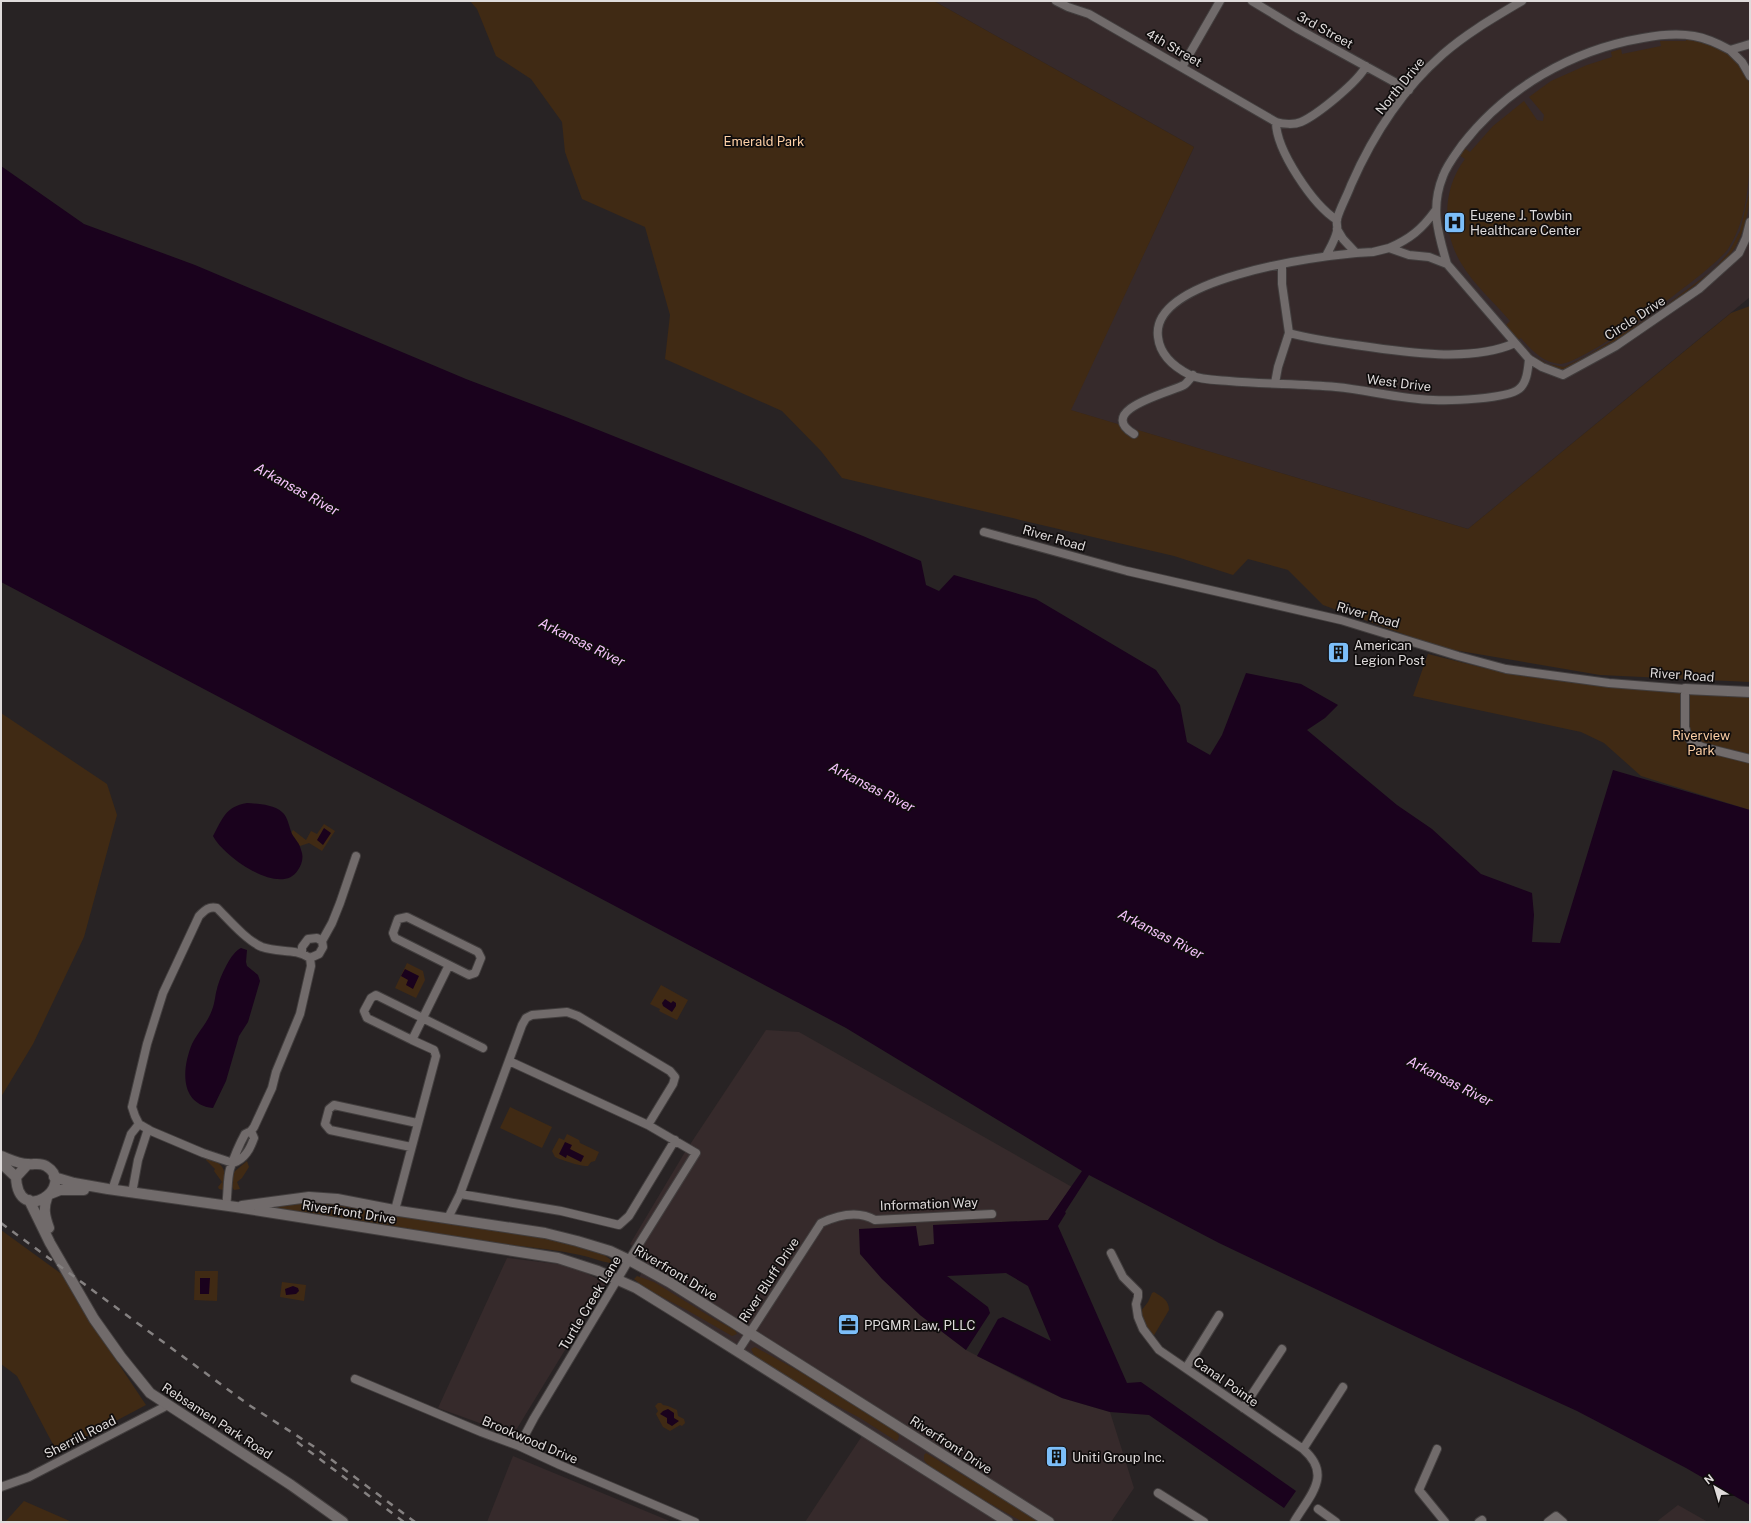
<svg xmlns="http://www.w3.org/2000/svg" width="1751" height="1523" font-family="'Public Sans',sans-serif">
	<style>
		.built { fill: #362a2b }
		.green { fill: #402a14 }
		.water { fill: #1a021d }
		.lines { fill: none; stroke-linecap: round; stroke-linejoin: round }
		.street-casing { stroke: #423e3e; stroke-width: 10 }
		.secondary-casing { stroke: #423e3e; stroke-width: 12 }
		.street { stroke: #716b6b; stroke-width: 8 }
		.secondary { stroke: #716b6b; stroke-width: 10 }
		.rail { stroke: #858181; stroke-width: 2.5; stroke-dasharray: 7 7; stroke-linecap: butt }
		.labels { text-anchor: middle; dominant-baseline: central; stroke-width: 3.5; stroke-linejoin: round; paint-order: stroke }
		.street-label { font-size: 13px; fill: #dfdbdb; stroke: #100d0d }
		.park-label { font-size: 13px; fill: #fdcfa5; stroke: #100d0d }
		.poi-label { font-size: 13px; fill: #dfdbdb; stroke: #100d0d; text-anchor: start }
		.water-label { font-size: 14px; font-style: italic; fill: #f6c3fd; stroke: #100d0d }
	</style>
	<rect width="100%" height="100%" fill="#282324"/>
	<path class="built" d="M934,1H1750V297L1468,529L1070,410L1194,147Z
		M766,1030L799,1032L1072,1187L1048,1220L934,1225V1244L918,1246L920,1315L966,1350L1025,1381L1062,1398L1110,1412L1134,1488L1111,1522H805L862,1436L723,1347L633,1292L647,1260L630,1244L685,1152Z
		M507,1258L565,1265L586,1273L606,1283L513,1435L438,1408Z
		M513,1456L672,1522H487Z
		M1678,1505L1708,1522H1656Z"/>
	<path class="green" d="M470,1H934L1194,147L1071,410L1468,529L1731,313L1750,306V682L1600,675L1442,648L1323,605L1288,570L1248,559L1233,575L1174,556L842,478L821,451L782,411L665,359L670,315L645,227L582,199L565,152L562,122L531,79L496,56L477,9Z
		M1687,38C1706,42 1728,49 1740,66C1744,72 1749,80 1750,87C1751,99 1750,112 1750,124C1750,163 1751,215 1728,249C1713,271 1582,365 1560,364C1543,363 1530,349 1521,338L1517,341L1505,326L1510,321C1495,303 1473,284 1461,263C1442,232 1442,189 1465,159L1459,155L1464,148L1470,152L1493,126L1524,101L1537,120L1543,121L1544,115L1529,97L1551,81L1587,65L1612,57L1611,52L1621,49L1622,54L1661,46L1660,41H1686Z
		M1750,189C1750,210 1744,234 1732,252C1715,275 1587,368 1562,369C1544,370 1530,355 1519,343L1521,342L1532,355L1548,364L1564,367L1587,356L1656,313L1713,270L1729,252L1740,231Z
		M1428,654L1484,668L1529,677L1617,688L1750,696V810L1641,776L1604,743L1581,732L1413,696Z
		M1,713L107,784L117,815L84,937L33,1044L1,1097Z
		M324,824L335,831L322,851L309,843L300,846L291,833L293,830L306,840L311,831L317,834Z
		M407,963L423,971L425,980L416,998L395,988Z
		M661,985L688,1000L677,1020L659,1011L660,1009L650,1004Z
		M510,1107L552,1127L542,1148L500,1128Z
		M567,1134L579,1140L580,1143L599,1152L595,1161L591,1162L588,1166C582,1167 561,1160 555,1157L552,1151L559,1138L564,1140Z
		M206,1159C226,1163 226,1171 224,1190L219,1189L218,1187L222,1182L214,1171L215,1169L206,1160Z
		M247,1161L249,1167L242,1178L237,1182L240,1189L234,1190L231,1185L234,1172Z
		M321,1201L538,1235L600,1252L611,1260L610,1263C599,1261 590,1257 580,1255C556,1250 533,1247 508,1245L263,1206Z
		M1,1230L63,1275L78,1303L146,1405L57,1452L17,1376L1,1364Z
		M195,1271H218L217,1301L194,1300Z
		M637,1276L654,1282L714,1319L735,1330L737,1334L732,1336L685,1309L645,1288L634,1279Z
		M282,1282L306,1285L304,1301L280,1297Z
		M1154,1292C1162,1297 1169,1300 1169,1310L1153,1337L1143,1321L1141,1311L1148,1302L1152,1293Z
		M755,1347L842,1395L896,1431L899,1436L898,1440L896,1441L860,1418L813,1393L755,1357L751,1349Z
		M658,1403H661L663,1405L668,1406L677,1410L678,1416L684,1419L685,1423L682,1426L680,1425L670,1431L663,1427L656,1414L658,1411L655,1406Z
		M926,1453L1042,1522H1023L966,1490L928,1465L924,1460V1455Z
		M24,1501L72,1522H5Z"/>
	<path class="water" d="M1,166L84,224L195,265L466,379L566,417L863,536L921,561L926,585L939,591L954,575L1036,599L1156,670L1180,705L1187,742L1210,755L1222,735L1246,673L1301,684L1338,705L1325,718L1307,730L1397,805L1432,829L1481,874L1532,893L1534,915L1532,942L1560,943L1613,770L1750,810V1505L1686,1468L1577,1411L1463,1359L1219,1243L1089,1175L1065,1212L1066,1213L1058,1226L1127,1383L1141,1382L1296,1491L1284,1508L1149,1415L1110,1412L1062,1398L977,1356L998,1319L1003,1317L1051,1341L1028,1286L1006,1273L947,1276L988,1307L990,1313L966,1350L920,1315L882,1279L860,1254L859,1229L916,1226L919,1246L934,1244L933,1225L1048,1220L1082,1171L846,1028L1,582Z
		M247,803C257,804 273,804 282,812C288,817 289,827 292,834C295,839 300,844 301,850C304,857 302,864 298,870C281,898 223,856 213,836C223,818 225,807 247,803Z
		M324,828L331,833L323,845L317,840Z
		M241,948L247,950L246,962L247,966L258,975L260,981L248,1022L239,1036L226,1081L213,1108C179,1104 182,1068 192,1044C198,1032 208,1022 212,1010C215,1003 215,995 217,989C220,977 231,952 241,948Z
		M405,969L419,976L413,989L406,985L408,980L401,976Z
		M665,999L671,1003L673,1001L676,1003V1006L672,1012L663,1006L662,1003Z
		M565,1142L572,1145L570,1149L584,1156L581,1162L567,1155L566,1158L559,1154Z
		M200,1278H210L209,1294H200Z
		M293,1286L298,1288L299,1291L296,1294L286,1295L285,1289Z
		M668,1409L674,1413V1418L679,1421L672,1426L667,1423V1418L660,1414L663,1411Z"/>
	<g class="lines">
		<defs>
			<path id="street" d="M1056,1L1068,7L1089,14L1276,122C1283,124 1294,125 1301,122C1317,115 1358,82 1366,66
				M1252,1L1298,29L1409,90
				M1730,50L1742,62L1750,76
				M1182,67L1220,1
				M1276,122C1276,150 1313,205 1337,220
				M1337,229L1343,239L1356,253L1373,252L1389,248L1409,255L1429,257L1447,264L1529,359L1542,367L1563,375L1616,346L1699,289L1739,253L1746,238L1750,222
				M1389,248C1410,239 1422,229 1435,211
				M1356,253C1315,257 1150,278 1158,337C1160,355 1174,367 1190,375C1201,380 1217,380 1229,381C1264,384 1300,384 1336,387C1368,390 1400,399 1433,400C1449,401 1507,399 1519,389C1527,383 1528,369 1529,359
				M1326,256C1330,248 1335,240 1337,231C1338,227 1336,223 1337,219C1340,208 1347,196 1351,185C1372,137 1403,89 1443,54C1467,33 1495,17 1522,1
				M1447,264C1438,233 1430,208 1443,176C1447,165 1455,155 1462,145C1506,88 1572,50 1643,38C1659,35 1677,33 1694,36C1706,38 1719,44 1730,50L1750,44
				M1289,333C1311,339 1333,342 1355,345C1402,352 1471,363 1515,343
				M1275,383L1278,367L1289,333L1282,284V264
				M1134,434C1094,410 1171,392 1184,385C1187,383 1190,379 1193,375
				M984,532L1127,571L1341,620L1458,656L1506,669L1609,683L1685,689V727L1688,737L1693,743L1702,747L1750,759
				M302,952V947L308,939L317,938L322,941
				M310,958L319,954L323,947L322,941L332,923L340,903L356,856
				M412,1040L367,1018L364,1011L371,998L376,995L483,1048
				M411,1147L330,1130L325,1124L329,1109L334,1105L417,1123
				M112,1190L131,1134L139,1124
				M132,1193L138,1160L148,1129
				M460,1194L561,1211L619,1225L629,1216L675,1140
				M226,1206C228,1195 227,1179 230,1169C234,1157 239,1145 245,1134L251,1131L254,1127L272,1088L276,1072L300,1014L311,966L310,958C295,948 279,953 262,947C247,941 229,920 217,908C209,906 205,910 199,916L163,993L147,1044L132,1107L135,1116L139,1124L151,1131L203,1153L233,1163C245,1159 250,1149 254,1138L251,1131
				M395,1210L436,1056L434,1050L412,1040L449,965L395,938L393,933L398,919L407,917L478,952L481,958L475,973L469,975L449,965
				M448,1218L460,1194L522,1025L526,1018L532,1015L567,1012L578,1016L670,1071L675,1077L673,1084L648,1125L509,1061
				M1111,1253L1123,1277L1138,1292V1297L1136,1304L1138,1317L1143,1329L1159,1350L1303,1449C1333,1475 1310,1495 1294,1522
				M738,1351L821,1223C838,1215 858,1210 875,1220L992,1214
				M1186,1368L1219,1315
				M355,1379L481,1432L519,1446L560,1465L695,1522
				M1243,1408L1282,1349
				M519,1446L534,1418L629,1260L696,1153L648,1125
				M1303,1449L1343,1387
				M1437,1449L1419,1490L1445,1522
				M1,1487L29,1477L168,1405
				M1158,1493L1204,1522
				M1318,1509L1336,1522
				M1479,1522L1482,1520
				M1548,1522L1556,1516L1563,1522"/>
			<path id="secondary" d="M1685,689L1750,692
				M1,1156C9,1159 19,1164 28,1164C34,1165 39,1162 46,1166C78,1186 18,1228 16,1177L27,1165
				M1,1163L16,1177
				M54,1177L74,1183L108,1189L236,1207L558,1258L598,1271L636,1288L686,1319L1008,1522
				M50,1194L60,1190H84
				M47,1198C43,1209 45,1217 49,1228
				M29,1200L50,1243L94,1319L121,1357L150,1393L291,1485L343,1522
				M242,1206L309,1197L337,1199L399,1211L545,1233L577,1241L610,1251L629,1260L669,1282L1049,1522"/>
		</defs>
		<use href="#street" class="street-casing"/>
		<use href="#secondary" class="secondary-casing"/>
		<use href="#street" class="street"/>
		<use href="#secondary" class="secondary"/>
		<path class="rail" d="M1,1223L249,1405L313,1446L415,1522
			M297,1442L404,1522"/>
	</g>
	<defs>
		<symbol id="hospital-square" viewBox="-11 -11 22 22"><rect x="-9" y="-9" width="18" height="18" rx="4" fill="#7cbef9" stroke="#100d0d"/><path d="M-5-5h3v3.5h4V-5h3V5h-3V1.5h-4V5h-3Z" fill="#111"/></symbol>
		<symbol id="building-square" viewBox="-11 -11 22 22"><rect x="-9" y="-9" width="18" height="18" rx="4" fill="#7cbef9" stroke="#100d0d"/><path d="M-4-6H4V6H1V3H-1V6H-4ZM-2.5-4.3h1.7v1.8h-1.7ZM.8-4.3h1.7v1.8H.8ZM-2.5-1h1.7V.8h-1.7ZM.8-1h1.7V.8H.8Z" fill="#111"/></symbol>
		<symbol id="office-square" viewBox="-11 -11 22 22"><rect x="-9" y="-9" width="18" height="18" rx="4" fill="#7cbef9" stroke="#100d0d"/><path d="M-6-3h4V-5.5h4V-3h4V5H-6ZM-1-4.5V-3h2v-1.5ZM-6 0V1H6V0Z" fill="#111"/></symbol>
	</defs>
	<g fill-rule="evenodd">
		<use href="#hospital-square" x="1442" y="210" width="25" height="25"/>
		<use href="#building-square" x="1326" y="640" width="25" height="25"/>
		<use href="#office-square" x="836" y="1312" width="25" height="25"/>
		<use href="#building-square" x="1044" y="1444" width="25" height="25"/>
	</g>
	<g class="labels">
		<g class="street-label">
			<text transform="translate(1325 30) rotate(29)">3rd Street</text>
			<text transform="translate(1174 48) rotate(30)">4th Street</text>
			<text transform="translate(1400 86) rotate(-51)">North Drive</text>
			<text transform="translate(1635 318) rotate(-33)">Circle Drive</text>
			<text transform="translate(1399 383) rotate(7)">West Drive</text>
			<text transform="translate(1054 538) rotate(16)">River Road</text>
			<text transform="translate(1368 615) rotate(16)">River Road</text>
			<text transform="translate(1682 675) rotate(4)">River Road</text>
			<text transform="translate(929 1204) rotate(-2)">Information Way</text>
			<text transform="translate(349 1212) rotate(9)">Riverfront Drive</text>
			<text transform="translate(676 1273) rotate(31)">Riverfront Drive</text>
			<text transform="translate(769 1280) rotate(-57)">River Bluff Drive</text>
			<text transform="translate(590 1303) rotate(-59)">Turtle Creek Lane</text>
			<text transform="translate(1226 1382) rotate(35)">Canal Pointe</text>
			<text transform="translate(217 1421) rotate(33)">Rebsamen Park Road</text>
			<text transform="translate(80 1437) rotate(-27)">Sherrill Road</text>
			<text transform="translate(530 1440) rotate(23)">Brookwood Drive</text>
			<text transform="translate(951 1445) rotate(33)">Riverfront Drive</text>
		</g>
		<g class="park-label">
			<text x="764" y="141">Emerald Park</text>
			<text x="1701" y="735">Riverview<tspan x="1701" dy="15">Park</tspan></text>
		</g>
		<g class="poi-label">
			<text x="1470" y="215">Eugene J. Towbin<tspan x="1470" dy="15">Healthcare Center</tspan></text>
			<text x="1354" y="645">American<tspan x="1354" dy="15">Legion Post</tspan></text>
			<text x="864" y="1325">PPGMR Law, PLLC</text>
			<text x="1072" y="1457">Uniti Group Inc.</text>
		</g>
		<g class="water-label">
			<text transform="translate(297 489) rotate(29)">Arkansas River</text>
			<text transform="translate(582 642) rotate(26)">Arkansas River</text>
			<text transform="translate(872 787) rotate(27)">Arkansas River</text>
			<text transform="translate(1161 934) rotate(27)">Arkansas River</text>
			<text transform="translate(1450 1081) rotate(27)">Arkansas River</text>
		</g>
	</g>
	<rect width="1751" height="1523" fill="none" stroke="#dfdbdb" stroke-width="4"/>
	<g transform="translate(1715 1487) rotate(322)" stroke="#100d0d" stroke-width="3" paint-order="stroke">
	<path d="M0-3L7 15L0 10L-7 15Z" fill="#dfdbdb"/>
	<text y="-6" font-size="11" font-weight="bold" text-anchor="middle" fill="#dfdbdb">N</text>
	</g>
</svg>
